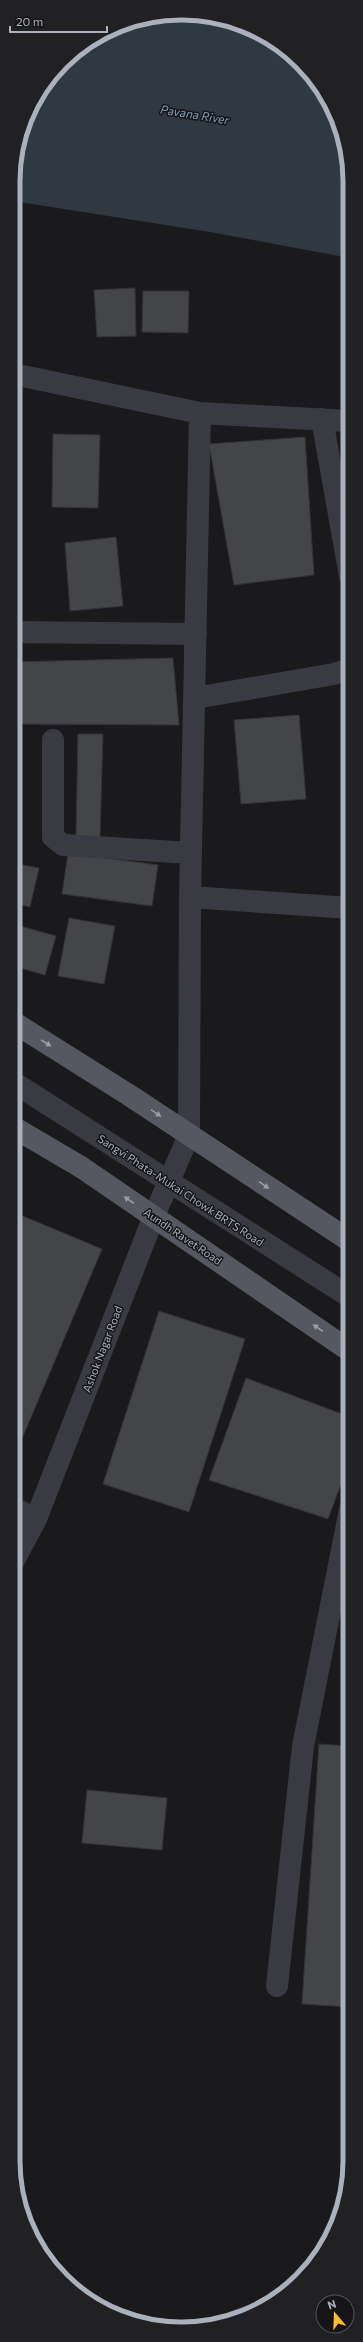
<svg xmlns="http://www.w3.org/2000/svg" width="363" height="2342" font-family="Commissioner,sans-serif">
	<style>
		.water { fill: #2e3942 }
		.building { fill: #444549; stroke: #343338 }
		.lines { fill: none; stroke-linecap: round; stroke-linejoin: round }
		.minor { stroke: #3a3b42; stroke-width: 22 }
		.major { stroke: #565861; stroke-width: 22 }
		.oneway { fill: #9a9eab }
		.labels { text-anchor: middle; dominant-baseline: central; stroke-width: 3; stroke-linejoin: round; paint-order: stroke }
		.street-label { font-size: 11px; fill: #abb0bd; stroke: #151517 }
		.water-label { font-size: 12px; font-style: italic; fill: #809eba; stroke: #151517 }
		.rim { fill: none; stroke: #abb0bd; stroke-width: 5 }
	</style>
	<rect width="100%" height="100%" fill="#1a1a1c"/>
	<path class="water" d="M193,13L256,30L301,63L333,107L350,170V258L210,232L13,201V170L30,107L71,55L128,22Z"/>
	<path class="building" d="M135,288L136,336L97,337L94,290Z
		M143,291H189L188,333L142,332Z
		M53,434L100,435L98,508L52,507Z
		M305,437L314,575L234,585L209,444Z
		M116,537L123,606L70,611L65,543Z
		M173,658L179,725L13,724V662Z
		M299,715L306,799L241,804L234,720Z
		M78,734H103L100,837L76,836Z
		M68,853L158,865L152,906L62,894Z
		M13,863L39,868L30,907L13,903Z
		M69,918L115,926L104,984L58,976Z
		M13,924L56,936L45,975L13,966Z
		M350,1130V1186H346Z
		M13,1212L102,1249L13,1460Z
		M159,1311L245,1339L189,1512L103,1484Z
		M246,1378L350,1417V1460L328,1519L209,1480Z
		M350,1618V1656L342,1655Z
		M319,1744L350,1746V2007L302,2004Z
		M87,1790L167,1798L162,1850L82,1843Z"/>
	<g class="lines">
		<path class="minor" d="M13,374L200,413L350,421
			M322,419L350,576
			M13,632L196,634
			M195,698L334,674L350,669
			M53,740V837L63,845L191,853
			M190,897L350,908
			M13,1082L350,1297
			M13,1508L36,1519
			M13,1562L36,1519L154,1216L189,1135L190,897L200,413
			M277,1986L303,1746L350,1510"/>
		<path class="major" d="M13,1022L129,1095L350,1241
			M13,1127L81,1167L350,1351"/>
	</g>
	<defs><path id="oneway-solid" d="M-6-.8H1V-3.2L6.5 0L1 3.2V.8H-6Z"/></defs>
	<g class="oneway">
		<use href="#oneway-solid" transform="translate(46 1043) rotate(32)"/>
		<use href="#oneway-solid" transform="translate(156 1113) rotate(34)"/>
		<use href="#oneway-solid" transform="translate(264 1185) rotate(34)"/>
		<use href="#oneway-solid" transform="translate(129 1200) rotate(-146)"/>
		<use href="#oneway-solid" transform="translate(318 1328) rotate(-145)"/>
	</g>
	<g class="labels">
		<g class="street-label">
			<text transform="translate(181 1190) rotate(33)">Sangvi Phata-Mukai Chowk BRTS Road</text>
			<text transform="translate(183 1236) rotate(34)">Aundh Ravet Road</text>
			<text transform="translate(102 1349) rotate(-69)">Ashok Nagar Road</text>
		</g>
		<g class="water-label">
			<text transform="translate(195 114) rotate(9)">Pavana River</text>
		</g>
	</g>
	<path d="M0 0H363V2342H0ZM181 20H182A161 161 0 0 1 343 181V2161A161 161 0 0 1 182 2322H181A161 161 0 0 1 20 2161V181A161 161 0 0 1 181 20Z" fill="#212124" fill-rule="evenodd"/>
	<path class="rim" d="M181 20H182A161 161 0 0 1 343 181V2161A161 161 0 0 1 182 2322H181A161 161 0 0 1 20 2161V181A161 161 0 0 1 181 20Z"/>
	<g transform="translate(335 2314) rotate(341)"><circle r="19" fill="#151517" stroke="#515359"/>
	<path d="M0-3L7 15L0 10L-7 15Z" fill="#ffbb2f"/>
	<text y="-6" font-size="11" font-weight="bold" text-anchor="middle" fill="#abb0bd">N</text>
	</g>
	<path d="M10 26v6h97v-6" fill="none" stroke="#abb0bd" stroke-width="2"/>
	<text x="16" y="26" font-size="12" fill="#abb0bd" stroke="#151517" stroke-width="3" paint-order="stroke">20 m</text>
</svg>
